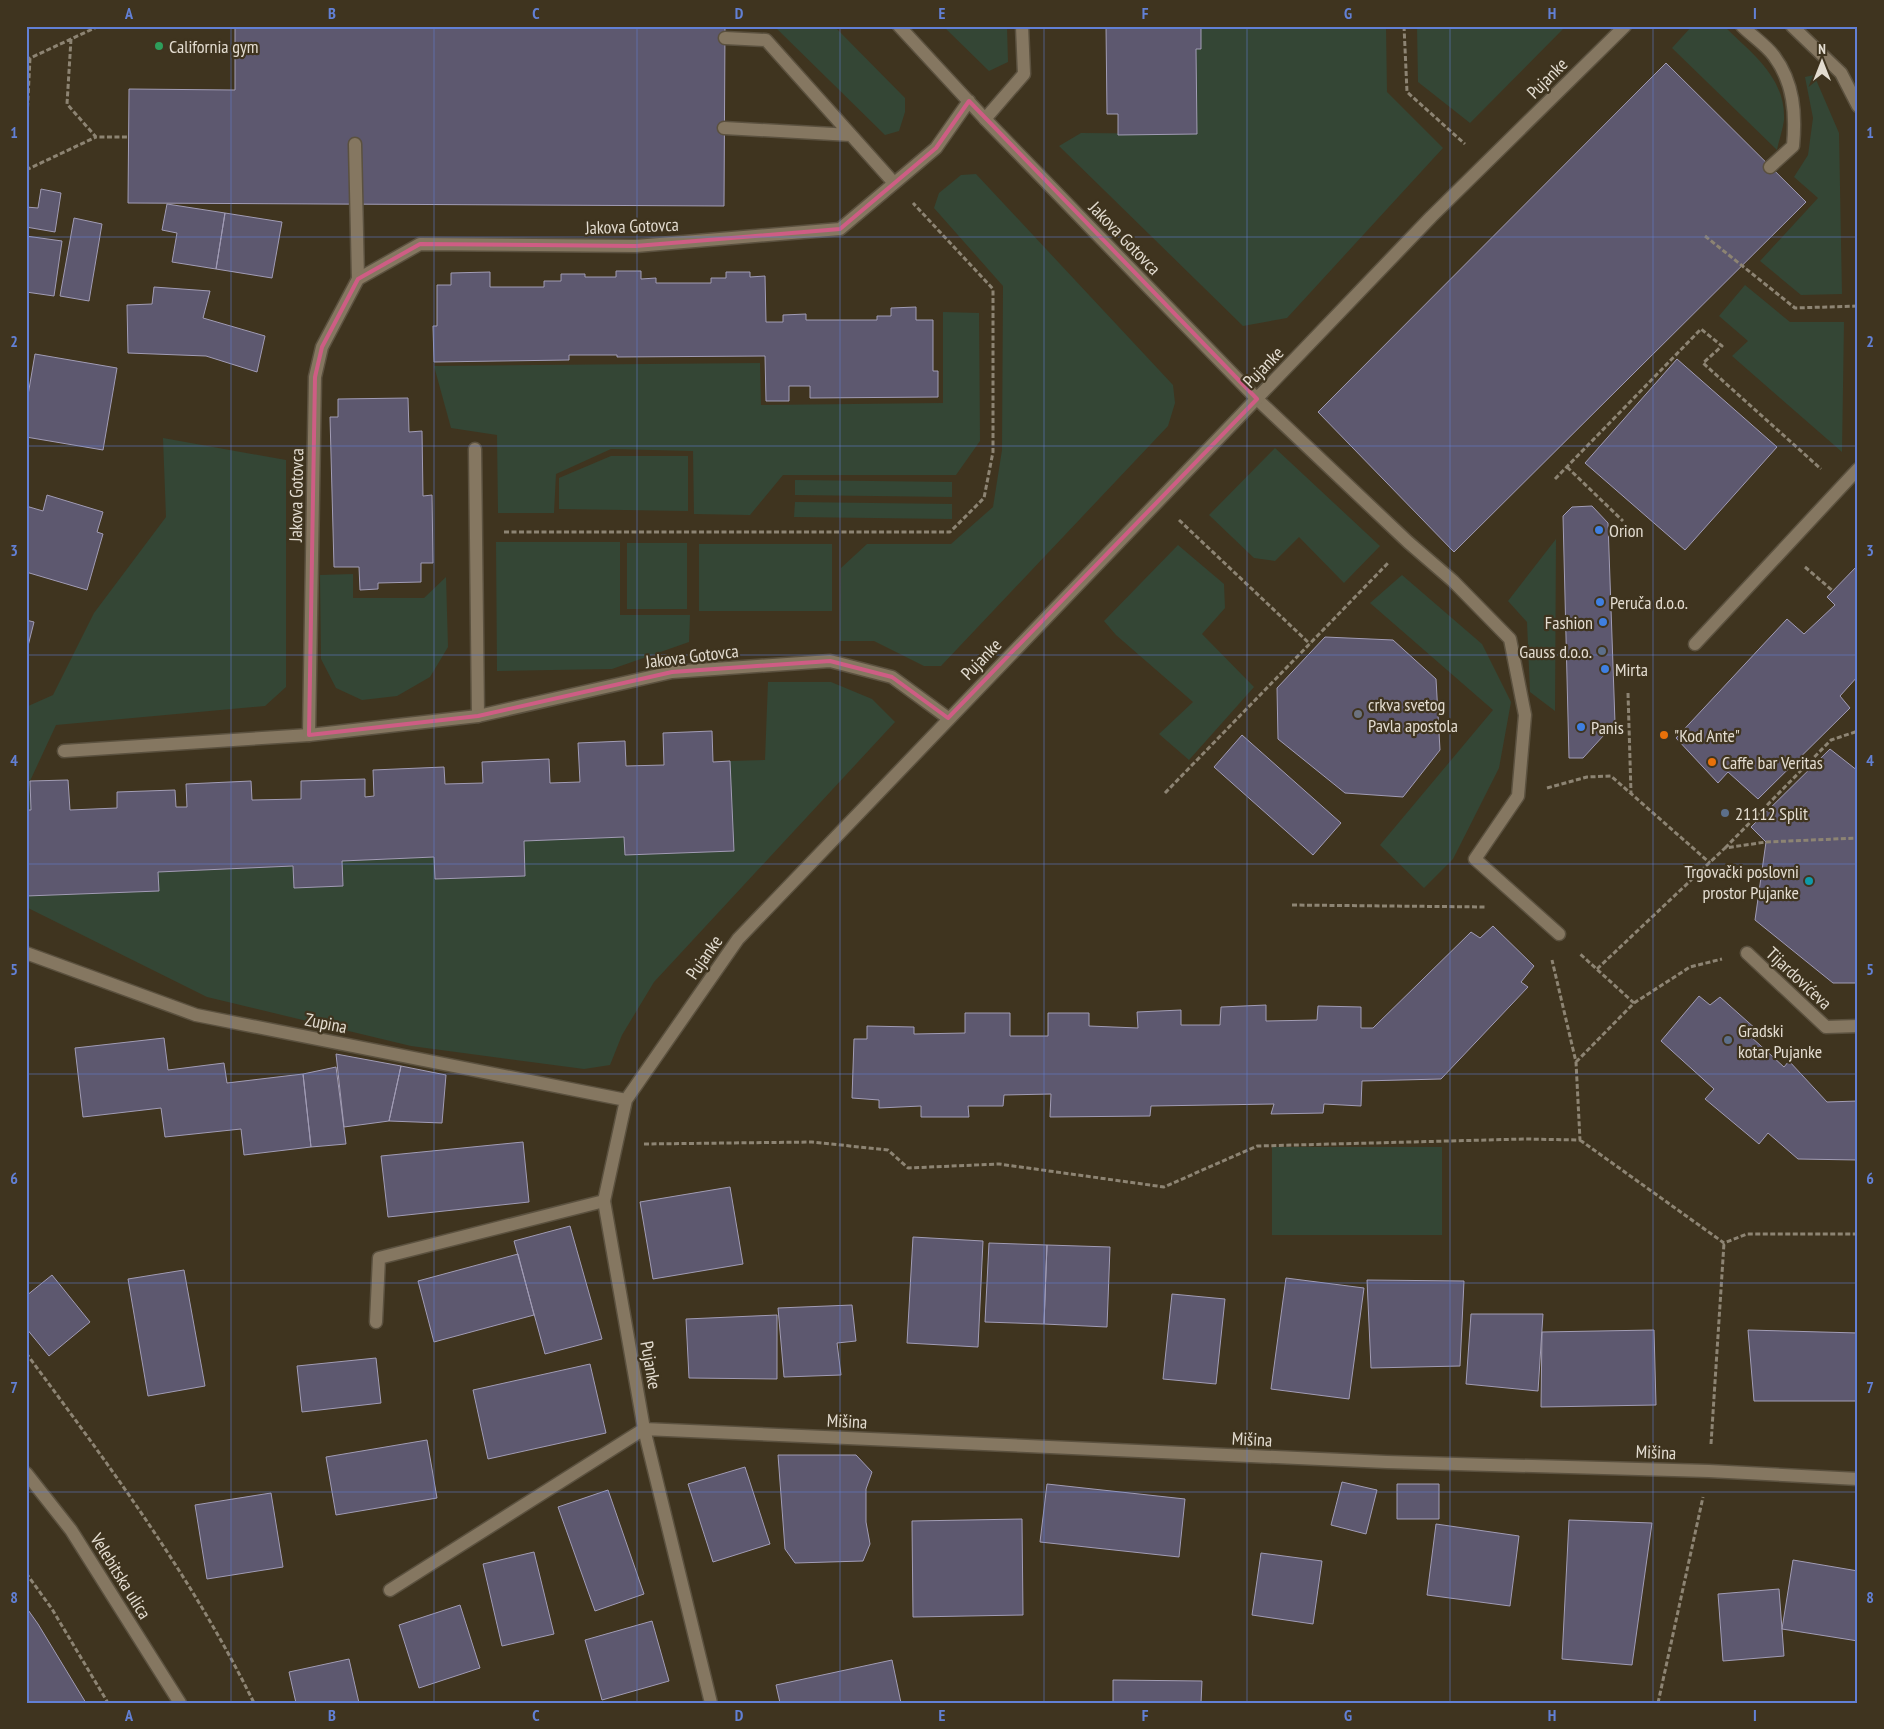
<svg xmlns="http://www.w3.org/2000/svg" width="1884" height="1729" font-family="'PT Sans Narrow',sans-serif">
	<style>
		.green { fill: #344635 }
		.building { fill: #5d586f; stroke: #a19cb5 }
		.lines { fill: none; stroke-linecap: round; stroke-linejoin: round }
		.service-casing { stroke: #5b513f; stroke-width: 15 }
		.minor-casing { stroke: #5b513f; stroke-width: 15 }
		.tertiary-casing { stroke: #5b513f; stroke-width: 15 }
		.path { stroke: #8d8473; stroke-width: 3; stroke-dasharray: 5 2.5; stroke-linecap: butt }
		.service { stroke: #857761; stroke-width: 12 }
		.minor { stroke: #857761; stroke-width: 12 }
		.tertiary { stroke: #857761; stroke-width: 12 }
		.marked { fill: none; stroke: #ce5d84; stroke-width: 4; stroke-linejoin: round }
		.grid { fill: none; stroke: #6280d5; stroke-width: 1; stroke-opacity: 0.55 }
		.leisure-dot { fill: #2e9e5b; stroke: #3f341f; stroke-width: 2 }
		.shop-dot { fill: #3f7fe0; stroke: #3f341f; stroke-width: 2 }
		.service-dot { fill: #5c6f8a; stroke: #3f341f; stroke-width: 2 }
		.worship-dot { fill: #6b7280; stroke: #3f341f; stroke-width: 2 }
		.food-dot { fill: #e8710a; stroke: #3f341f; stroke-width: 2 }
		.culture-dot { fill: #0f9aa8; stroke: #3f341f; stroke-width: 2 }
		.labels { text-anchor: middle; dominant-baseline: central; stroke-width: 4.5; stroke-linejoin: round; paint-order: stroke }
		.poi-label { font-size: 18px; fill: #e3dcd0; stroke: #3f341f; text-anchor: start }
		.street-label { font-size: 18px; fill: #e3dcd0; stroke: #3f341f }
		.neatline { fill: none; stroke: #6280d5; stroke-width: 2 }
		.grid-label { font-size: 16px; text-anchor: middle; font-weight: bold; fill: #6280d5 }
	</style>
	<rect width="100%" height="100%" fill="#3f341f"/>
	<path class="green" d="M774,26H834L905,98V112L899,131L885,135Z
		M943,26H1007L1008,62L989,71Z
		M1201,26H1386L1387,92L1443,148L1287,318L1243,326L1059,146L1081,133L1197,134L1196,49H1201Z
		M1417,26H1566L1470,123L1418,82Z
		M1692,26H1724C1751,53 1786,77 1784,120C1783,129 1779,140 1777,150L1672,48Z
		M1814,75L1839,133L1842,294L1801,295L1760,261L1818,198L1794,177L1808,155L1813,118L1805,77Z
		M976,174L1173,385L1175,403L1168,426L941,666H924L874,641H840L841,568L867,544H951L993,507L1002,450L1003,286L934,208L939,193L961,175Z
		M1745,285L1790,322H1844L1842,452L1732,356L1748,341L1719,316Z
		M943,312L979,313L980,441L956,475H783L750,515L694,514L693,451L611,449L556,474L554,513H498L497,435L451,428L434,366L760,363L761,405L943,403Z
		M163,438L286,460V687L265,706L56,725L30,781L31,810H26V707L53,695L94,613L166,517Z
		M1275,448L1380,546L1344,583L1299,537L1275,561L1254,558L1209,515Z
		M611,456H688V511L559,509V478Z
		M795,480L952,482V497L795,495Z
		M795,502L952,504V519L794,517Z
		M1556,539L1555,711L1530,692L1527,622L1508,601Z
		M496,542H620V615H690L689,642L612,669L497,671Z
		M627,543H687V609H627Z
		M699,544H832V611H699Z
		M1178,545L1224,584L1225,608L1202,634L1254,687L1189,760L1159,734L1193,702L1116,635L1104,621Z
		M353,574V598H424L446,577L448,647L430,677L397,696L362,700L336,688L321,659L320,575Z
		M1402,575L1482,644L1511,702L1499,768L1453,859L1424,888L1380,845L1493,710L1370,603Z
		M768,682H831L872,699L895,722L654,982L622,1035L610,1065L584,1069L411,1046L207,997L26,907V896L158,891V872L293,866L294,888L343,886L342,861L434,857L436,879L525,876L524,841L624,837L625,855L733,851L730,761L765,760Z
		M1272,1147H1442V1235H1272Z"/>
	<path class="building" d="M235,26H725L724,206L128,203L129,89L235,90Z
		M1106,26H1201V49H1196L1197,134L1118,135V114H1107Z
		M1666,63L1806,202L1454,552L1318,412Z
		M41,189L61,193L55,232L26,227V207L38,208Z
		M167,204L225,213L216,269L172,262L177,233L162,230Z
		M225,213L282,222L272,278L216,269Z
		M74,218L102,224L89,301L60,296Z
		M26,236L62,241L54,296L26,292Z
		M616,271H641V279L656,278V283H711V278H726V272H750V277L765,276L766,322H783V315L806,314V320H877V316H891V308L916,307V320H933V371H938V397L810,398V386H789V401H766L765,356L617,357V355H569V360L434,362L433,326H437V285H451V273L490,272V287H544V281H561V274H585V277H616Z
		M154,287L210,291L203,318L265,336L257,372L206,356L128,353L127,305L152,304Z
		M35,354L117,368L103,450L26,437V407Z
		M1677,359L1777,447L1685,550L1585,463Z
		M408,398L409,432L422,431L423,496L432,495L433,563H421V582L378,583V589L360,590L359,567H334L330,417H338V399Z
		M47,495L103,512L97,532L103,534L87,590L26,572V506L43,511Z
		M1592,506L1608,523L1615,723L1583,758H1569L1563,516L1572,507Z
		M1858,565V676L1840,696L1850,708L1758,799L1728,772L1718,783L1676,738L1787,619L1804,634L1835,605L1827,597Z
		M26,620L34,622L27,650H26Z
		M1325,637L1393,640L1436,679L1440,750L1403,797L1345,793L1278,739L1277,688Z
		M712,731L713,762L730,761L734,851L625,855L624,837L524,841L525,876L435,879L434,857L342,861L343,886L294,888L293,866L158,872L159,891L26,896V810H31L30,781L68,780L70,810L117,808V792L175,790L176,807H187L186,784L251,781L252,800L301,799V781L365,779V797L374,796L373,770L444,767L445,784L483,783L482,762L549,759L550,783L580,782L578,743L625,741L626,766L664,765L663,733Z
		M1242,735L1341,823L1313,855L1214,767Z
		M1830,749L1858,771V983H1833L1755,920L1766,842L1751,827Z
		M1493,926L1534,966L1521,982L1528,987L1441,1079L1362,1081L1361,1106L1324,1104L1323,1113L1271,1114L1274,1104L1151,1106L1150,1116L1050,1117L1051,1094L1004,1095L1003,1106H968L969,1117H921V1106L879,1108V1100L852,1098L854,1039H867V1026L914,1027V1034L965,1033V1013H1010V1036H1048V1013H1089V1026L1138,1028L1137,1012L1181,1010V1025H1220L1221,1007L1266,1005V1021L1317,1020L1318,1006L1361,1007V1028H1373L1471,932L1480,938Z
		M1699,996L1710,1005L1720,997L1757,1030L1750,1036L1784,1067L1789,1061L1827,1102L1858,1101V1160L1798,1159L1768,1133L1759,1144L1705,1099L1714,1089L1661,1041Z
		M164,1038L168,1070L224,1063L227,1083L303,1074L311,1147L244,1155L241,1129L165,1137L161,1108L83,1117L75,1048Z
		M336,1054L401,1066L389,1121L344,1127Z
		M401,1066L446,1075L442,1123L389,1121Z
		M336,1067L346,1144L311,1147L303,1074Z
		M523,1142L529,1202L388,1217L381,1156Z
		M730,1187L743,1264L653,1279L640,1202Z
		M570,1226L602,1339L545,1354L514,1241Z
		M913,1237L983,1241L978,1347L907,1343Z
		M989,1243L1047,1245L1044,1324L985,1322Z
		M1047,1245L1110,1247L1107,1327L1044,1324Z
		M518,1254L534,1315L434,1342L418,1281Z
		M184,1270L205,1386L148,1396L128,1279Z
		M52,1275L90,1322L49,1356L26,1328V1296Z
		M1286,1278L1364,1288L1349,1399L1271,1389Z
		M1367,1280L1464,1281L1460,1366L1371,1368Z
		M1172,1294L1225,1299L1216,1384L1163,1379Z
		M852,1305L856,1341L837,1343L841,1375L784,1377L778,1308Z
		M1471,1314H1543L1538,1391L1466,1384Z
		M777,1315V1379L689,1378L686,1319Z
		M1654,1330L1656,1405L1541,1407L1542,1332Z
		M1748,1330L1858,1333V1401H1754Z
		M376,1358L381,1403L302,1412L297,1366Z
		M590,1364L606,1433L488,1459L473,1390Z
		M427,1440L437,1498L336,1515L326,1457Z
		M778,1455H856L872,1472L866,1489V1522L870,1544L863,1561L795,1563L785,1549Z
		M745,1467L770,1544L713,1562L688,1484Z
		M1342,1482L1377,1490L1366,1534L1331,1525Z
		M1047,1484L1185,1499L1179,1557L1040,1542Z
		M1397,1484H1439V1519H1397Z
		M608,1490L644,1594L595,1611L558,1507Z
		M271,1493L283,1567L207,1579L195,1505Z
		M1022,1519L1023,1615L913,1617L912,1521Z
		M1569,1520L1652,1523L1632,1665L1562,1659Z
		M1436,1524L1519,1536L1510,1606L1427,1595Z
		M534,1552L554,1634L502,1646L483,1564Z
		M1261,1553L1322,1561L1313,1624L1252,1615Z
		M1793,1560L1858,1571V1641L1782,1629Z
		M1779,1589L1784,1656L1723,1661L1718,1594Z
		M460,1605L480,1668L419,1688L399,1625Z
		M26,1607L38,1624L86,1703H26Z
		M652,1621L669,1681L602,1700L585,1640Z
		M349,1659L359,1703H296L289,1672Z
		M892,1660L901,1703H780L776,1685Z
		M1113,1680L1202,1681L1201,1703H1113Z"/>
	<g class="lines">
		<defs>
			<path id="service" d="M1742,26C1752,36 1766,45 1774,56C1794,83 1796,114 1793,146L1770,167
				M1792,26L1841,73L1858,106
				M725,38L766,40L894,183
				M985,119L1024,74L1022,26
				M724,128L851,135
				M355,144L358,279
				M1257,399L1408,542L1453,581L1510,639L1525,715L1518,796L1475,859L1559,934
				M475,449L478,716
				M1695,644L1858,469
				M64,751L309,735
				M1747,953L1826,1027L1858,1026
				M376,1322L379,1258L604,1201"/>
			<path id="minor" d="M899,26L985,119L1257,399
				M948,718L892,677L830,661L672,672L478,716L309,735L315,377L322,347L358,279L420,244L636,246L840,229L936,148L969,101
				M26,953L196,1015L626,1100
				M390,1590L644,1429L1387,1462L1709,1471L1858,1479
				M711,1703L644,1429L604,1201L626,1100L738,939L1431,217L1625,26"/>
			<path id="tertiary" d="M26,1473L71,1530L180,1703"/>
		</defs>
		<use href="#service" class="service-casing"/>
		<use href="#minor" class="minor-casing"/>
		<use href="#tertiary" class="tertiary-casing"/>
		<path class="path" d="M1404,26L1407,92L1465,144
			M71,39L67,104L96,137H128
			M26,60L99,26
			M26,138L30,58
			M26,170L96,137
			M1705,236L1795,308L1858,306
			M1567,467L1623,521
			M1555,479L1701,329L1722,346L1703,363L1821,469
			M1179,520L1310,644
			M504,532H950L984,498L993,452V289L913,203
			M1805,567L1833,591
			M1628,693L1631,793
			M1547,788L1587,777L1611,776L1710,863
			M1165,793L1389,562
			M1725,848L1831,740L1858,731
			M1292,905L1486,907
			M1597,969L1725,848L1766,842L1858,838
			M1634,1003L1690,967L1722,959
			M1576,1062L1634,1003L1579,953
			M1580,1140L1724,1243L1747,1234H1858
			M644,1144L812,1142L888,1150L908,1168L999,1164L1164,1187L1257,1146L1525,1139L1580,1140L1576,1062L1552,960
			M26,1353C109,1465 192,1577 254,1703
			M1711,1444L1724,1243
			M26,1573L52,1609L108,1703
			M1658,1703L1703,1497"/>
		<use href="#service" class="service"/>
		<use href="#minor" class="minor"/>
		<use href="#tertiary" class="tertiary"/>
	</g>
	<path class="marked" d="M969,101L1257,399L948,718L892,677L830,661L672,672L478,716L309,735L315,377L322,347L358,279L420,244L636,246L840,229L936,148Z"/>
	<path class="grid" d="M231,26V1703M434,26V1703M637,26V1703M840,26V1703M1044,26V1703M1247,26V1703M1450,26V1703M1653,26V1703M26,237H1858M26,446H1858M26,655H1858M26,864H1858M26,1074H1858M26,1283H1858M26,1492H1858"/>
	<circle class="leisure-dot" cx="159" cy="46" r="5"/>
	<g class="shop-dot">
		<circle cx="1599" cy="530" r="5"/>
		<circle cx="1600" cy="602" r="5"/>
		<circle cx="1603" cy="622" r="5"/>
		<circle cx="1605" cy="669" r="5"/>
		<circle cx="1581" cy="727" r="5"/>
	</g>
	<g class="service-dot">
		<circle cx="1602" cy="651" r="5"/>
		<circle cx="1725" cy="813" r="5"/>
		<circle cx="1728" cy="1040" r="5"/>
	</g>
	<circle class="worship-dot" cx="1358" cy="714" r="5"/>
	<g class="food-dot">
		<circle cx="1664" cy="735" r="5"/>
		<circle cx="1712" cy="762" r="5"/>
	</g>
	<circle class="culture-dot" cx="1809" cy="881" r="5"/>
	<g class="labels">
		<g class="poi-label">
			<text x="169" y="46">California gym</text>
			<text x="1609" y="530">Orion</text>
			<text x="1610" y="602">Peruča d.o.o.</text>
			<text x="1593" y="622" text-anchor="end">Fashion</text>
			<text x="1592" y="651" text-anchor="end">Gauss d.o.o.</text>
			<text x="1615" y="669">Mirta</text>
			<text x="1368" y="704">crkva svetog<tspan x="1368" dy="21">Pavla apostola</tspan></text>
			<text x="1591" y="727">Panis</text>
			<text x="1674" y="735">"Kod Ante"</text>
			<text x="1722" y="762">Caffe bar Veritas</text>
			<text x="1735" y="813">21112 Split</text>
			<text x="1799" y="871" text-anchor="end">Trgovački poslovni<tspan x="1799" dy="21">prostor Pujanke</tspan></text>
			<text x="1738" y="1030">Gradski<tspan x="1738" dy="21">kotar Pujanke</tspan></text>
		</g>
		<g class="street-label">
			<text transform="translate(1547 78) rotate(-45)">Pujanke</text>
			<text transform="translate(632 226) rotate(-2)">Jakova Gotovca</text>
			<text transform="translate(1125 238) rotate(46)">Jakova Gotovca</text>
			<text transform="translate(1263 367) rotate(-46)">Pujanke</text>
			<text transform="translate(296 495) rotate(-89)">Jakova Gotovca</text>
			<text transform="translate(692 656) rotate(-7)">Jakova Gotovca</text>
			<text transform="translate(981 659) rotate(-46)">Pujanke</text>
			<text transform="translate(704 957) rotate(-55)">Pujanke</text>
			<text transform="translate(1799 978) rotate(43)">Tijardovićeva</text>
			<text transform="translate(326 1023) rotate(11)">Zupina</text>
			<text transform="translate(651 1365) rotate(80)">Pujanke</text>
			<text transform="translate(847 1421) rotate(3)">Mišina</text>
			<text transform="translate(1252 1439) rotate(3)">Mišina</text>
			<text transform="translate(1656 1452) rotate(2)">Mišina</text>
			<text transform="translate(121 1576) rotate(58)">Velebitska ulica</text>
		</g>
	</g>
	<rect width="1884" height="1729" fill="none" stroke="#3f341f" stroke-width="55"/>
	<g transform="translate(1822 62)" stroke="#3f341f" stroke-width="4" paint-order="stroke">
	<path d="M0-4L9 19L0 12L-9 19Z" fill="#e3dcd0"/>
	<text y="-8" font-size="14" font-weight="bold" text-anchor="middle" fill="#e3dcd0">N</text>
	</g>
	<rect x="28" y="28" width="1828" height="1674" class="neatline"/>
	<g class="grid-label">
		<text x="129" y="19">A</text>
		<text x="332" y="19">B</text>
		<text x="536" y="19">C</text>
		<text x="739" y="19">D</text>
		<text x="942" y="19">E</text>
		<text x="1145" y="19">F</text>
		<text x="1348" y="19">G</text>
		<text x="1552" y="19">H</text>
		<text x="1755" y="19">I</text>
		<text x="14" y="138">1</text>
		<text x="1870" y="138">1</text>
		<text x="14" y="347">2</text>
		<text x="1870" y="347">2</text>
		<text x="14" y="556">3</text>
		<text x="1870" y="556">3</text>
		<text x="14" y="766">4</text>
		<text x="1870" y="766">4</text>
		<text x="14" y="975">5</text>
		<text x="1870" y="975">5</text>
		<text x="14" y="1184">6</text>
		<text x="1870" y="1184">6</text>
		<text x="14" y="1393">7</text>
		<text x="1870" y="1393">7</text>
		<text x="14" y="1603">8</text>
		<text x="1870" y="1603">8</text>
		<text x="129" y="1721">A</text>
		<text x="332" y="1721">B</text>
		<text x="536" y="1721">C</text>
		<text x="739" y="1721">D</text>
		<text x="942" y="1721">E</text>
		<text x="1145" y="1721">F</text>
		<text x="1348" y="1721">G</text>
		<text x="1552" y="1721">H</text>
		<text x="1755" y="1721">I</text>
	</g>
</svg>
